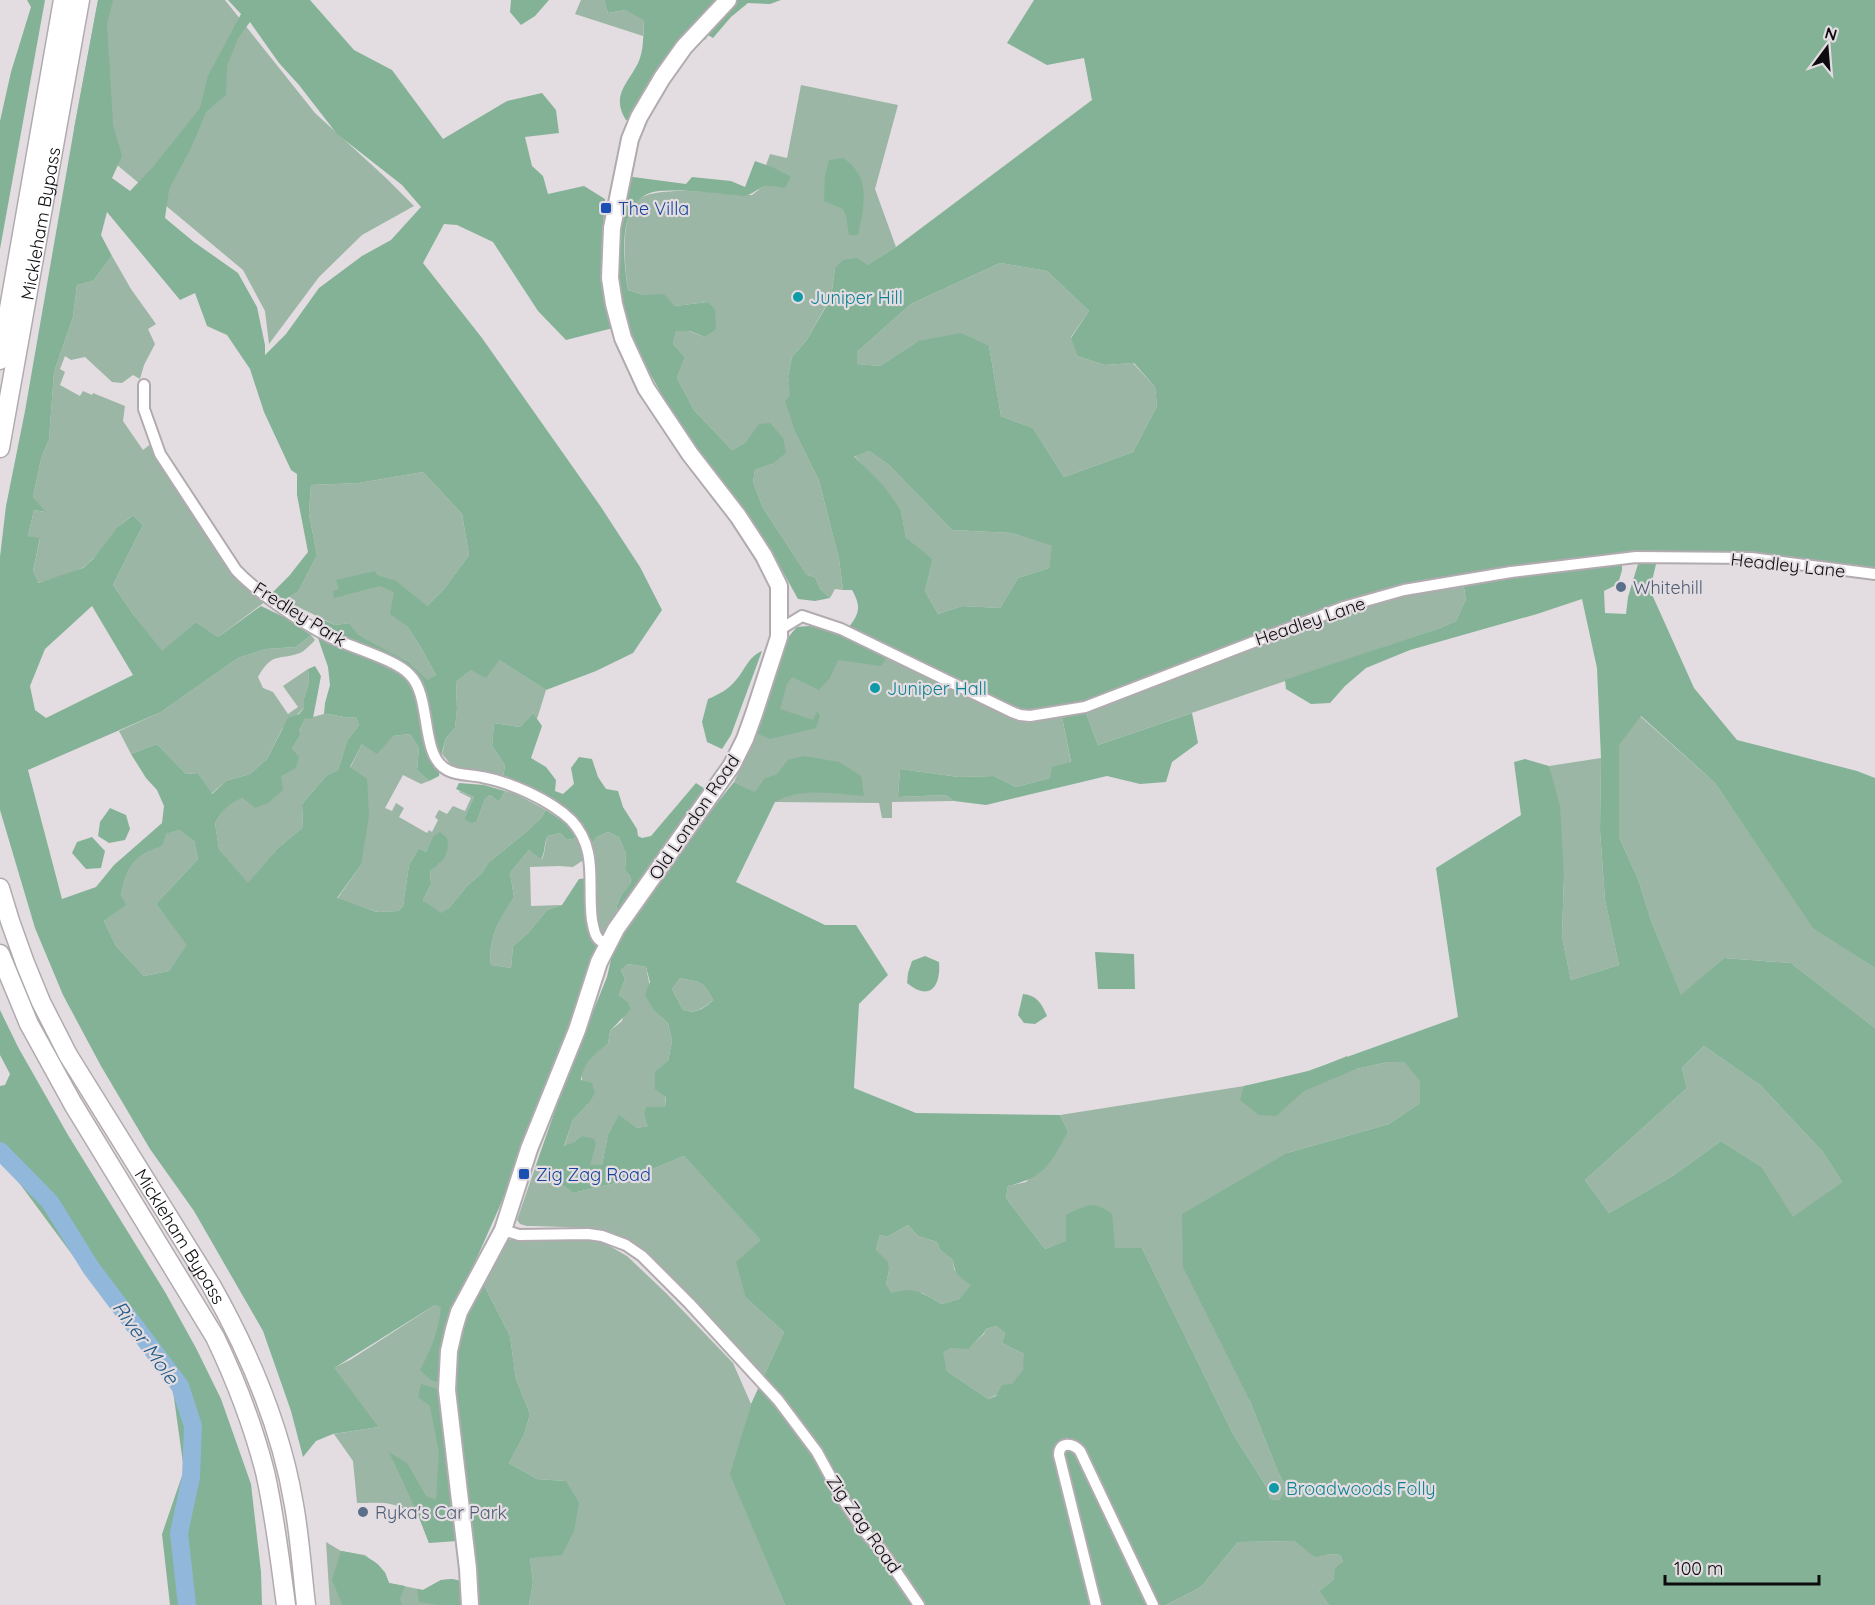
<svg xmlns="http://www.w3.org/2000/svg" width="1875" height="1605" font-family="Quicksand,sans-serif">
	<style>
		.green { fill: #9bb6a5 }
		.forest { fill: #84b296; fill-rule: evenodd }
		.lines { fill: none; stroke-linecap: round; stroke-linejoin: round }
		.river { stroke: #91b8da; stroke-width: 18 }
		.minor-casing { stroke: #b1abb0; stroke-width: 14 }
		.secondary-casing { stroke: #b1abb0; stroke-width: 20 }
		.trunk-casing { stroke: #b1abb0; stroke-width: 21 }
		.minor { stroke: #fff; stroke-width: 10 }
		.secondary { stroke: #fff; stroke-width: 16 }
		.trunk { stroke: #fff; stroke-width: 18 }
		.transit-dot { fill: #1a4fb4; stroke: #e3dde2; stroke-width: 2 }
		.culture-dot { fill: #0f9aa8; stroke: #e3dde2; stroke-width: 2 }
		.service-dot { fill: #5c6f8a; stroke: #e3dde2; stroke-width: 2 }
		.labels { text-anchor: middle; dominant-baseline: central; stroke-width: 4.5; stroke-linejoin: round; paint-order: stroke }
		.transit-label { font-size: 18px; fill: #164399; stroke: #e3dde2; text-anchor: start }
		.street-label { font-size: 18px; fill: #0d0b0d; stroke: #e3dde2 }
		.culture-label { font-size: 18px; fill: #0d838f; stroke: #e3dde2; text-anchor: start }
		.service-label { font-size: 18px; fill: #4e5e75; stroke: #e3dde2; text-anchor: start }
		.water-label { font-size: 20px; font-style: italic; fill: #215b88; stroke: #e3dde2 }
	</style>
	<rect width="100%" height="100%" fill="#e3dde2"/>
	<path class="green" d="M98,0H225L315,113L385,177L414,206L362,235L319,277L269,344L265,311L243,270L74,129Z
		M581,0H604L608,13L625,10L644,19L643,36L575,14Z
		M801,85L898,105L875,189L896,247L867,265L835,268L831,297L806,341L792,357L788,376L796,434L819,481L839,559L843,590L835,589L830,598L820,589L815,577L807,575L763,508L753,482L755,470L772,464L746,442L732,450L694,410L677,378L685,357L673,344L676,330L689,331L705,337L716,330L707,302L675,306L664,295H643L628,290C625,267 619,217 638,200C655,184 727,194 752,195L761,188L791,176L766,165L770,154L787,158Z
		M112,256L131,289L156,324L148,329L155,344L144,365L140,379L133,375L122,383L112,382L85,357L71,360L65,356L60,369L65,372L60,385L80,396L83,391L92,395L93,393L125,406L123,421L143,450L152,443L192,512L266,601L218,637L196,622L162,652L133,614L113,585L143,525L133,515C111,530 104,551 85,566C75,574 51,579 37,583L33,571L40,539L28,536L34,510L45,512L33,497L41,459L49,439L54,372L73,317L77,285L93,281Z
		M1000,263L1047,271L1089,311L1071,337L1077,356L1105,365L1133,363L1155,387L1157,406L1133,452L1064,477L1033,428L1001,416L989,346L918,341L880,366L857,364V352L911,304Z
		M869,451L889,465L952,530L1012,533L1053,546L1049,568L1018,578L1000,608L962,606L938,614L925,591L933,559L906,539L901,510L854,455Z
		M423,472L462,514L469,555L444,589L407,626L420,646L436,675L427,681L409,662L357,635L349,623L335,625L284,600L298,592L317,555L309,514L311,485L359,483Z
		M1463,584L1466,599L1456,621L1440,628L1098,745L1085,711L1358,606L1392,596Z
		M813,626L851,638L1011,717L1028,723L1062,717L1071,763L1050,778L1016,787L994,776L959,777L900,769L898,797L946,795L954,801L892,802V818H882L879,803L775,802L734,782L755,737L786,640L797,627Z
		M311,635L315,640C311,644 305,651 300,653C278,661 273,651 258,677L263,688L273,692L288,714L298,707L283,686L308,669L309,683L304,698V708L282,729L267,759L250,774L226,781L211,794L198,773L186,774L157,744L131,754L119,731L161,712L238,658L266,649L296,647Z
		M499,660L546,690L537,719L533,713L520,727L494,723L492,746L505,765L503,778L489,773L474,772L453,767L442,754L446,738L455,728L457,709L456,682L471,670Z
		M324,714C336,714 344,719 356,717L359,725L347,741L338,770L327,775L302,804L303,827L278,848L248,884L219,849L215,823L222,812L230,802L243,798L281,776L292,749L301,734L299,731L305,719Z
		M1640,716L1715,783L1813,927L1875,968V1028L1791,963L1724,958L1681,996L1652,923L1638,879L1619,837V744Z
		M410,734L419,748L417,770L429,781L421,784L403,775L385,808L392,811L396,803L404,808L399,817L427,833L429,830L432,832L438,820L435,817L439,810L447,814L453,806L465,811L471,798L459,792L460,791L474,797L464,819L477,821L485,799L490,795L499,802L505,791L514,793L546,810L541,818L526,832L488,863L482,873L467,886L449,908L441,914L423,900L431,884L430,871L440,863L433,838L426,852L419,848L409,865L403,906L398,911L378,912L337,899L361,865L350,768L362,744L393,736Z
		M1601,758L1600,831L1605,900L1619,965L1571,980L1562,937L1564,875L1549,766Z
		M179,830L194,841L198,859L156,904L188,945L169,971L144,976L116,946L104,921L125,905L121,895C128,865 131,858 161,846L165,834Z
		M608,832L619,837L626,854L625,870L630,876L631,884L620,897L616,908L618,910L605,936L597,929L595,918L596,857L592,843L597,837Z
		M560,833L567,840L577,838L582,845L585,859L573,867L559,866L530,867L531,906L562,905L547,910L528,933L513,946L511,968L491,965C488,938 499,919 514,897L510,873L529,850L542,859C546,851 544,844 548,836Z
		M628,964L646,967L655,1012L668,1023L672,1041L668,1061L665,1107L644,1115L649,1126L637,1128L619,1116L608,1134L602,1165H589L596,1145L581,1136L574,1142L564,1147L573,1120L588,1104C578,1072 578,1064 608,1044L610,1031L622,1021L627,1001L619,995L625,979L621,970Z
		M680,978C701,983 702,979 713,1000C704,1008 696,1014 683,1010L672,989Z
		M1704,1046L1760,1085L1823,1152L1842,1182L1793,1218L1762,1167L1721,1141L1674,1175L1609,1213L1585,1180L1687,1088L1682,1068Z
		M1347,1056L1356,1069L1388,1062H1404L1421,1081L1420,1103L1389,1124L1287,1153L1249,1399L1278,1472L1286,1487L1279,1500L1270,1499L1267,1488L1232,1432L1142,1248H1115L1067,1241L1045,1249L1006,1198L1008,1186L1026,1182L1068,1131L1060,1115L1257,1084L1308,1072Z
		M684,1156L762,1240L746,1298L784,1332L762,1380L654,1262C652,1256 647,1253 641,1249C610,1225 565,1227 527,1226L520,1224L517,1220L536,1165L573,1193L624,1181Z
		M908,1225L918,1236L937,1242L940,1250L953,1260L954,1269L972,1285L959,1299L942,1304L922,1293H892L886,1284L889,1270L876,1250L880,1235L887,1237Z
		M569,1238L599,1240L627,1256L666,1293L733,1363L751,1404L731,1474L785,1605H529L533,1583L530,1558L566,1481L537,1479L509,1463L524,1435L530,1414L516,1379L510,1336L483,1283L501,1254L507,1240Z
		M435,1305L454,1309L449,1453L429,1543L417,1512H407C395,1500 373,1503 357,1503L353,1461L334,1434L379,1427L333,1368L350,1360Z
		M996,1326L1005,1333L1002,1343L1024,1354C1024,1358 1025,1366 1023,1370C1018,1383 1000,1394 988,1399L947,1371L942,1352L952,1348H968L984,1334L986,1329Z
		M1294,1541L1315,1556L1330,1554L1340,1555L1343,1562L1334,1579L1319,1591L1329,1605H1166L1201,1587L1238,1542Z
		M326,1542L341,1551L365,1555L385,1572L389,1583L423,1590L441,1580L453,1579L463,1605H356L348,1601L341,1605H330Z"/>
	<path class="forest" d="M27,0H45L0,249V121L11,72L31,7Z
		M98,0H113L107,24L113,125L122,156L112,178L130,191L153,167L200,108L208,76L241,14L228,0H310L354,50L392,70L443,139L507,101L542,93L556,110L559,133L525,137L532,166L543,176L548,194L584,186L605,199C603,242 594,288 613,328L566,340L538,311L493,242L457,225L444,224L423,263L482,338L601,507L640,567L662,610L633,653L596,671L546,690L499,660L486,678L471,670L456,682L457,709L455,728L446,738L442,752L439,776L429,781L417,770L419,748L410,734L393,736L377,754L362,744L350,767L367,779L369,815L361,865L337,898L377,912L398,911L403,906L409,865L419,848L426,852L433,837L440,832L447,838C450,854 443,862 430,871L431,884L423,900L441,913L449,908L467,886L482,873L488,863L526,832L541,818L546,810L567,824L577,838L567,840L560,833L548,836C543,844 546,851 541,859L529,850L510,873L514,897C499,920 488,937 491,965L511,968L513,946L528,933L547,910L562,905L579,879L588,878L591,934L599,949L566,1043L499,1208L463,1289L440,1383L431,1380L420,1370C431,1349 439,1331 441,1307L435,1305L334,1368L379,1427L333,1434L316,1441L303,1457L291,1411L263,1331L194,1211L150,1149L101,1066L63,995L35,928L0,810V557L6,506L25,411L74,129ZM250,22L279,63L299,85L337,134L402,185L421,207L391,240L362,256L319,288L286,334L265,355V345L257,307L238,273L194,242L165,218L169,189L191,148L206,112L226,95L227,66L238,38ZM107,212L180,300L195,293L207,326L227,335L250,369L264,412L291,470L297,474V495L308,552L289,576L273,592L284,600L298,592L317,555L309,514L311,485L359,483L423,472L462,514L469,555L444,589L427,606L396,581L377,575L375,571L336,580L339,589L333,591L334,598L380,586L394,592L390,614L407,626L420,646L436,675L427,680L409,662L358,635L349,623L335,625L319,618L318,638L328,667L330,685L325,703L324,714C336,714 344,719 356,717L359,725L347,741L338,770L327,775L302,804L303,827L278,848L248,883L219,849L215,823C223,810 228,803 243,798L255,808L268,803L283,790L281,776L296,768L299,757L292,749L301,734L299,731L305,719L313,718L321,676L315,666L308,669L309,683L304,698V708L299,714L288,718L267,759L250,774L226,781L212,794L198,773L186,774L157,744L131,754L146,778L157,790L164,806L162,823L114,865L96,887L62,899L28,770L161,712L238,658L266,649L296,647L311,635L284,617L261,606L218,637L196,622L162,651L133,614L113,585L143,525L133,515L117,528L93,559L83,568L38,583L33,571L40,538L28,536L34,510L46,512L33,497L41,459L49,439L54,372L73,317L77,285L93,281L112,256L101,235ZM92,606L133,675L46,718L35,710L30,686L45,649ZM179,830L194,841L198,859L156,904L187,945L169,971L144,976L116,946L104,921L126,905L121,895C128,865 132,857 162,846L166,834Z
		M511,0H549L535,16L521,25L510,12Z
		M604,0H720L632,120H626C609,93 632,81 640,58C644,47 643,32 644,20L625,10L608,13Z
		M732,0H781L770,4L748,3L731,17L713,38L708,35L705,40L700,34Z
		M1034,0H1875V574L1751,558H1622V570L1618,584L1604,591L1605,613L1626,614L1628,597L1638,564H1656L1650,590L1694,688L1737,740L1857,771L1875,778V968L1813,928L1715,783L1641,716L1619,745V837L1638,879L1652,923L1681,995L1724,958L1791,963L1875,1028V1605H1329L1319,1591L1334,1579L1335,1568L1343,1562L1340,1555L1330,1554L1315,1557L1294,1541L1238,1542L1201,1587L1166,1605H785L730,1474L751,1404L784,1332L746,1298L736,1262L761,1240L684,1156L624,1181L573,1193L536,1165L566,1079L607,977L616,938L678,852L734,782L755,792L764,779L777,774L788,760L804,756L839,762L861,776L864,796C835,794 801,787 775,802L736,882L825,925H856L888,975L859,1004L854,1088L916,1113L1060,1115L1068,1131C1051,1163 1046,1177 1008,1186L1006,1198L1045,1249L1066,1241V1215C1086,1206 1092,1199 1112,1214L1115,1248H1142L1232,1432L1267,1488L1270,1499L1279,1500L1286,1487L1278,1472L1249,1399L1183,1267L1182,1214L1287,1153L1389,1124L1420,1103V1081L1404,1062H1388L1356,1069L1304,1091L1276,1116L1259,1115L1240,1100L1244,1086L1308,1071L1458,1017L1436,868L1521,815L1514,762L1525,759L1549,766L1560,806L1564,875L1562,937L1571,980L1619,965L1605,900L1600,831L1601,758L1597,668L1582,599L1537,614L1410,650L1366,668L1345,686L1330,703L1311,704L1286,689L1285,680L1440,628L1456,621L1466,599L1462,577L1419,584L1083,704C1061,707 1036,714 1014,709L849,627C860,613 861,606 852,590H843L839,559L819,481L796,434L785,401L790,396L788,376L792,357L806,341L831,298L835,268L843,260L857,258L867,265L896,247L1092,100L1084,58L1047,65L1007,43ZM1000,263L1047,271L1089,311L1071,338L1077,356L1105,365L1134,363L1155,387L1157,406L1133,452L1064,477L1033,428L1001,416L989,346L961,333L918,341L880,366L857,364V352L911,304ZM869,451L889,465L952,530L1012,533L1052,546L1049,568L1018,578L1000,608L962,606L938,614L925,591L933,559L906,538L901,510L882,484L854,456ZM628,964L646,967L650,982L645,995L655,1012L668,1023L672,1041L668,1061L655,1072V1089L666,1097L665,1107H646L644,1115L648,1126L637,1128L619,1115L608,1134L602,1165H590L596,1145L594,1139L581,1136L574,1142L564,1146L573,1120L588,1104L595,1093L592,1083L581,1080C584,1062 594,1054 608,1044L610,1031L631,1009L627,1001L619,995L625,979L621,970ZM680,978C701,983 702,979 713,1000C704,1009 696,1014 683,1010L672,989ZM1704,1046L1760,1085L1823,1152L1842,1182L1793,1217L1762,1167L1721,1141L1674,1175L1609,1213L1585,1180L1687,1088L1682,1068ZM908,1225L918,1236L937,1242L940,1250L953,1260C954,1273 960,1278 971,1285L959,1299L942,1304C922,1293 914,1286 892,1293L886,1284L889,1270L888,1262L876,1250L880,1235L887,1237ZM996,1326L1005,1333L1002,1343L1024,1354L1023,1370L1012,1384L1002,1385L996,1396L988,1399L947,1371L943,1352L952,1348L968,1349L984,1333L986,1329Z
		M843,158C872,177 864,206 858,235H849L846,216L843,209L824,201L825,175L829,160Z
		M755,161L772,167L791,176L785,188C777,187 768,184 761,188C753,192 751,195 743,196C721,194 668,187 650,193C616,205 624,262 628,290L643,295L664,294L675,306L707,302L715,309L716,330L705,337L690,331H676L673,344L685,357L677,378L694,410L732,450L746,442L759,424L770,423L783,438L786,453L772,464L755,470L753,482L763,508L807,575L815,577L820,589L830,598L815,601L798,599L772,552L747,514L705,463L674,417L635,346L621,305L615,248L627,180L633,177L686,184L692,177L731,181L745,187Z
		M813,626L851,638L887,657L881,666L838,660L830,678L819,690L792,677L787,684L780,709L813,720L817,711L820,716L816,728L770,739L756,733L786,640L797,627Z
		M762,651L731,735L722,749L707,742L702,722L708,699C718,695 729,689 736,680C746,669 747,658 762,651Z
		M1085,711L1098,745L1192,713L1198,743L1172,762L1166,782L1140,784L1107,776L986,805L954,801L946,795L898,797L900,769L959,777L994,776L1016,787L1050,778L1052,767L1071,762L1062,717Z
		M533,713L542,726L531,758L546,767L556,780L555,791L563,794L574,784L571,768L579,757L592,759L598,777L606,789L618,791L623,807L637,829L638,836L642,838L651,836L696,783L708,791L622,913L616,908L620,897L631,883L630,876L625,870L626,854L619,837L608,832L597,837L592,843L583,824L542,792L503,778L505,765L492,746L494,723L520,727Z
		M459,783L484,785L505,791L499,802L490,795L485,799L477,821L471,823L464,819L474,797L456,789Z
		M110,808L126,815L130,829L125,840L109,843L98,836L100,822Z
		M92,837L105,851L101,868L86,869L72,853L77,842Z
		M1095,952L1134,954L1135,989H1098Z
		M925,956L939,962C941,986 930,1002 907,983L908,973L912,961Z
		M1023,994C1037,995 1042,1004 1047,1016L1035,1024L1024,1023L1018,1015Z
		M0,1010L18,1047L68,1135L165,1292L196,1348L221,1399L251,1484L261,1572L262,1605H170L162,1534L184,1470L173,1391L0,1157V1086L5,1085L10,1074L0,1055Z
		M483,1283L510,1336L516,1379L530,1414L524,1435L509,1463L537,1479L566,1481L579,1503L574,1531L562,1555L530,1558L533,1583L529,1605H478L473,1537L458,1434L454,1366L467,1317Z
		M421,1384L440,1390L457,1541L429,1543L417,1512L389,1452L407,1463L426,1496L436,1500L439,1452L430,1406L418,1397Z
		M341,1551C364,1555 381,1558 389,1583L405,1586L400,1599L402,1605H341L342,1604L332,1580Z
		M453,1579L461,1581L463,1605H439L419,1602L417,1589L423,1590L441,1580Z"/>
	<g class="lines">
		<path class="river" d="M0,1151L50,1202L91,1268L180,1386L193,1426L191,1477L179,1533L187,1605"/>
		<defs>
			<path id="minor" d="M144,385V409L160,454L236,570C258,593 300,622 328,636C349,647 396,659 410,675C431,696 421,750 443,767C454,776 469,774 482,777C510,782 550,800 571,820C599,850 587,884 592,920C593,925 594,933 597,937C599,941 604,943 608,945
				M779,630L802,616L841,629L1012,712L1020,715L1030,716L1085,707L1344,607L1404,590L1511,572L1636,557L1751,558L1875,574
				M503,1230L519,1235L588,1234L602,1236L626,1245L642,1256L689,1303L778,1400L817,1452L842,1498L864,1531L883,1552L919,1605
				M1096,1605L1059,1455C1059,1441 1073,1443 1080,1451L1153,1605"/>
			<path id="secondary" d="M470,1605L468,1569L447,1390L449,1351L454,1329L459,1312L503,1230L529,1149L577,1030L599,962L616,929L732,765L745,739L754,714L779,637V586L764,556L738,516L690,454L646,388L623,338L614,304L610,278L612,228L630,139L639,117L662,78L684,47L728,0"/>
			<g id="trunk">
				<path d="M0,360L63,0"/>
				<path id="s1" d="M0,448L80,0"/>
				<path id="s2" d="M0,888L10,921L25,963L41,1002L68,1055L211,1285C250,1354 281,1427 294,1505C300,1538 302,1572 306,1605"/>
				<path d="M0,954L29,1024L73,1104L215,1337C236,1381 253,1425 265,1472C275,1516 280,1561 286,1605"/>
			</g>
		</defs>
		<use href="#minor" class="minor-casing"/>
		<use href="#secondary" class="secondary-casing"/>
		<use href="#trunk" class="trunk-casing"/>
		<use href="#minor" class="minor"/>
		<use href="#secondary" class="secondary"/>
		<use href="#trunk" class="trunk"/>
	</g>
	<g class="transit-dot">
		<rect x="600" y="202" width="12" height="12" rx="3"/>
		<rect x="518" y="1168" width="12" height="12" rx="3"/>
	</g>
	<g class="culture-dot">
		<circle cx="798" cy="297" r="6"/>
		<circle cx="875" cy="688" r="6"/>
		<circle cx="1274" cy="1488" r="6"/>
	</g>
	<g class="service-dot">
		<circle cx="1621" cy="587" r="6"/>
		<circle cx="363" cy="1512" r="6"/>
	</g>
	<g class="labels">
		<g class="transit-label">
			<text x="618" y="208">The Villa</text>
			<text x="536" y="1174">Zig Zag Road</text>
		</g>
		<g class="street-label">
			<text stroke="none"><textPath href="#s1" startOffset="228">Mickleham Bypass</textPath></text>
			<text transform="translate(1788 565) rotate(6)">Headley Lane</text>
			<text transform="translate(300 614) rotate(32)">Fredley Park</text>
			<text transform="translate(1310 621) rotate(-19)">Headley Lane</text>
			<text transform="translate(694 817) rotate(-56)">Old London Road</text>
			<text stroke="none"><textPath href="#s2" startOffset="394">Mickleham Bypass</textPath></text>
			<text transform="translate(864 1524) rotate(55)">Zig Zag Road</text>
		</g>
		<g class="culture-label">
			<text x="810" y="297">Juniper Hill</text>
			<text x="887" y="688">Juniper Hall</text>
			<text x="1286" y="1488">Broadwoods Folly</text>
		</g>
		<g class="service-label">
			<text x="1633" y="587">Whitehill</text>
			<text x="375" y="1512">Ryka's Car Park</text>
		</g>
		<g class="water-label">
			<text transform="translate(146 1342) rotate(54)">River Mole</text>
		</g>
	</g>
	<g transform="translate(1827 48) rotate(16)" stroke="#e3dde2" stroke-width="4.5" paint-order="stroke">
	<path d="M0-4.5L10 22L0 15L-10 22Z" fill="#0d0b0d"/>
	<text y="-9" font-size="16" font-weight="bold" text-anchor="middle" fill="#0d0b0d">N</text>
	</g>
	<path d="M1665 1575v9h154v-9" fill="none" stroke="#0d0b0d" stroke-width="3"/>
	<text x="1674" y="1575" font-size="18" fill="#0d0b0d" stroke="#e3dde2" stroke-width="4.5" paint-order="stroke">100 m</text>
</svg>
